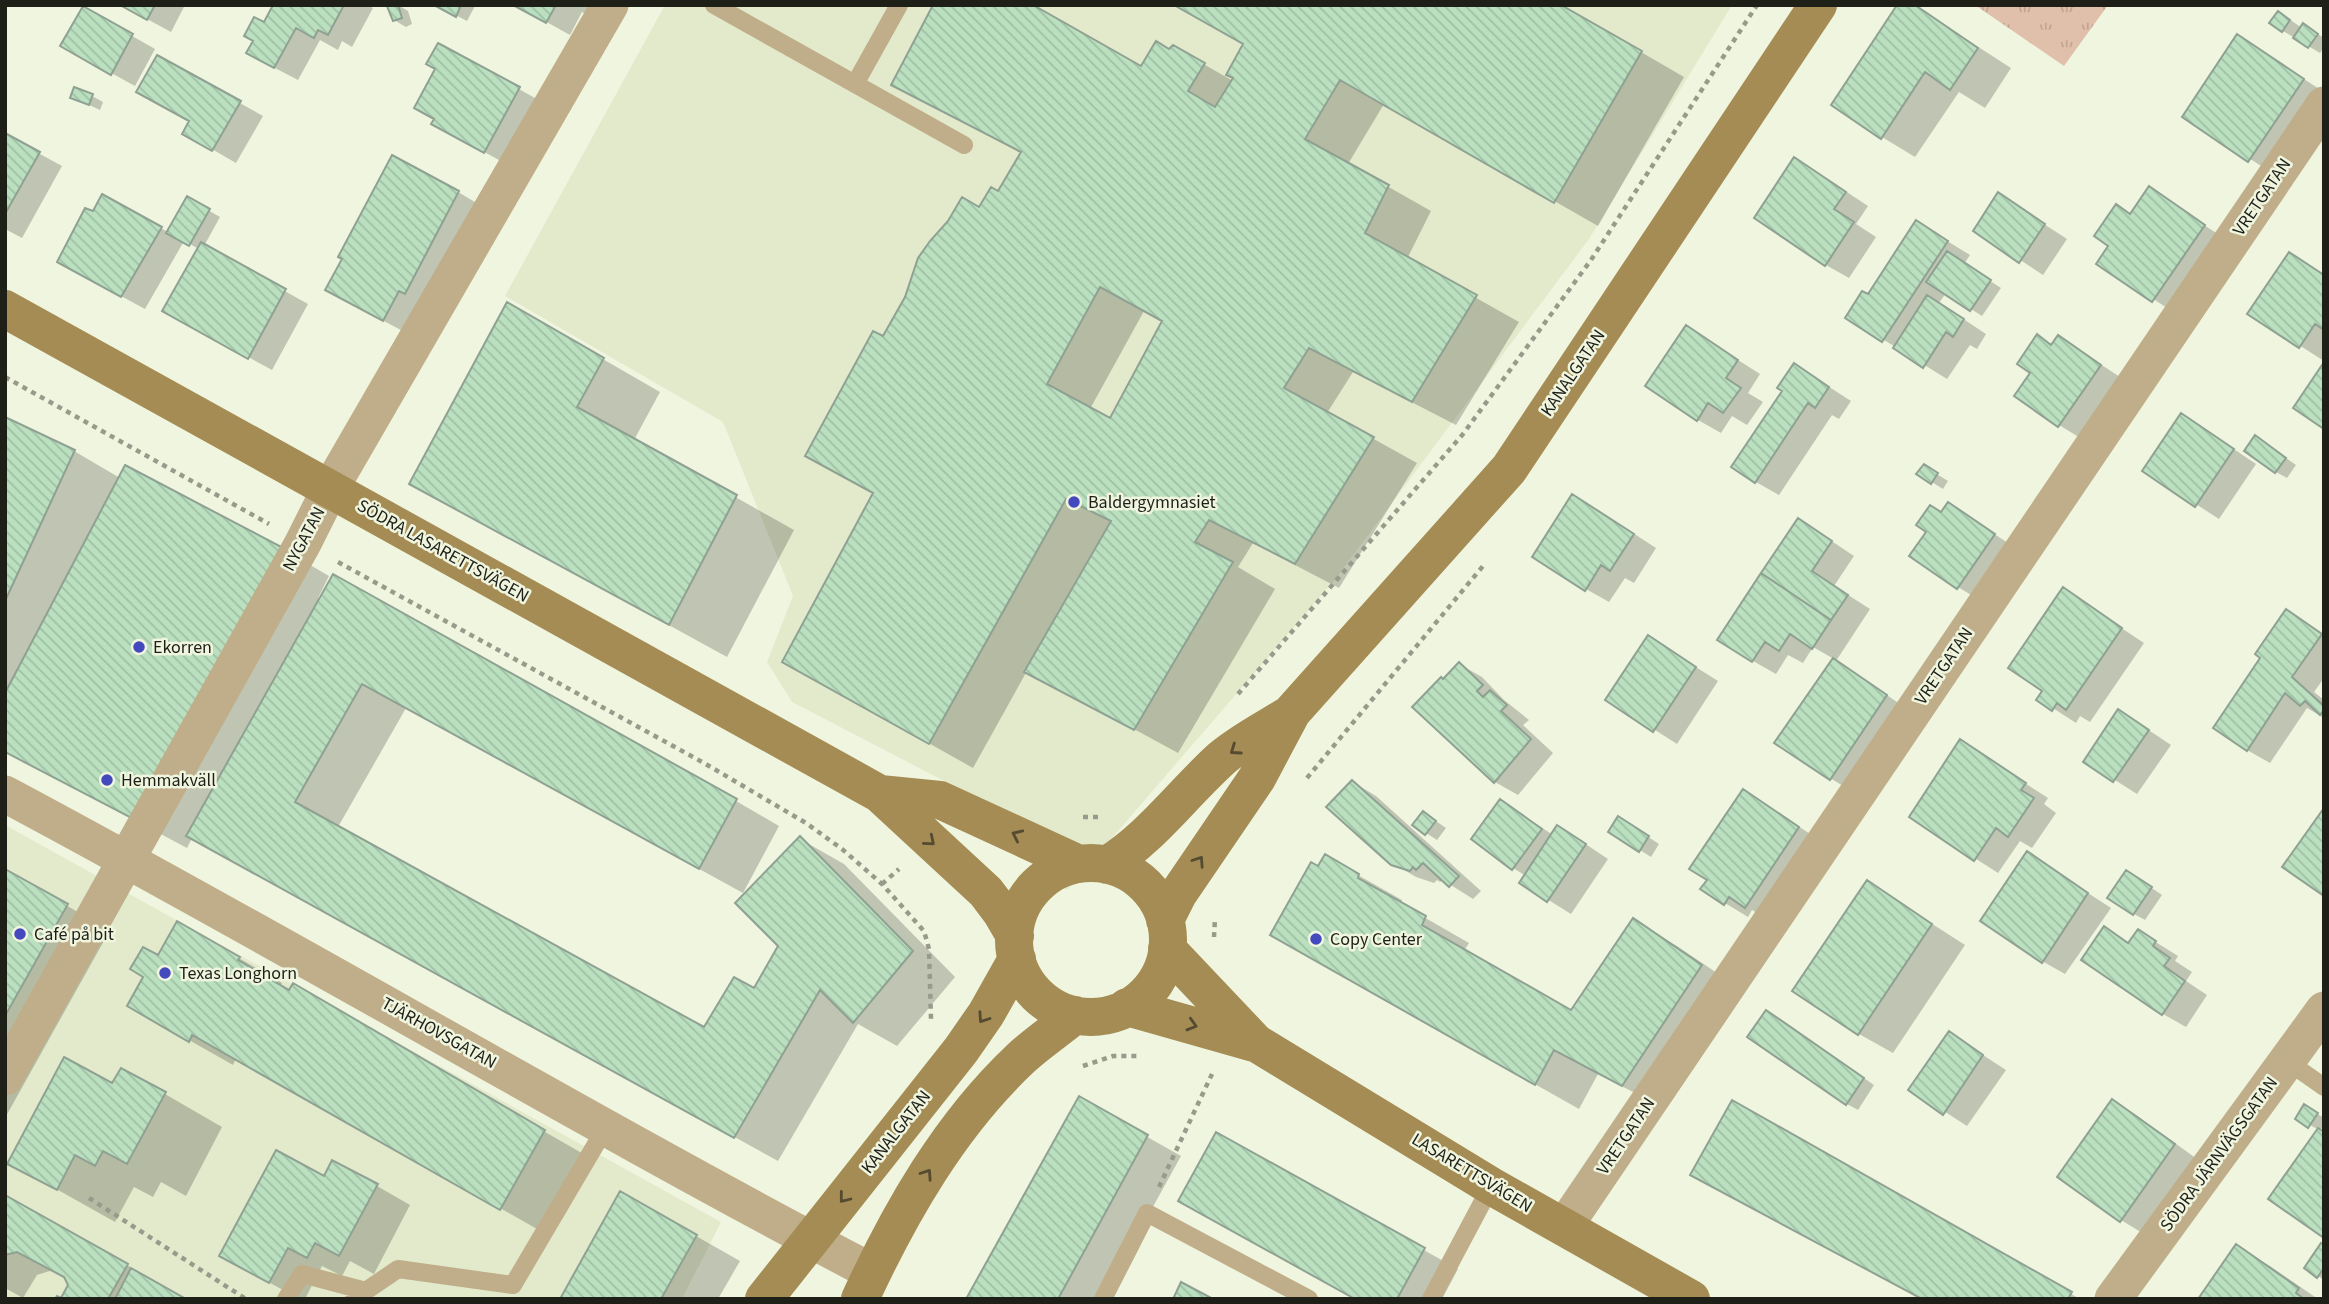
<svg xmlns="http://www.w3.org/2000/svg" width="2329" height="1304" font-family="'Source Sans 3',sans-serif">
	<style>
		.built { fill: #e3eacc }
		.grass { fill: url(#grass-tufts) }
		.shadow { fill: #0003; fill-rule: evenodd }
		.building { fill: url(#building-back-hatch); stroke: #8fa192; stroke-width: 2; fill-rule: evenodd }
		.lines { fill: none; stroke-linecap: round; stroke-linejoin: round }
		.path { stroke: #989b8b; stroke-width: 4.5; stroke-dasharray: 5 5; stroke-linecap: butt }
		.lane { stroke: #bfae89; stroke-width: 18 }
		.street { stroke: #bfae89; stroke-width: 37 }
		.secondary { stroke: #a58c54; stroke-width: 38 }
		.oneway { stroke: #544b30 }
		.poi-dot { fill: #4549be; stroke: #f0f5df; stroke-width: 2.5 }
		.labels { text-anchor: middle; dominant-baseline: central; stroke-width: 5; stroke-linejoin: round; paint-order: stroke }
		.street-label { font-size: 18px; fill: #1e2018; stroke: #f0f5df }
		.poi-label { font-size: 18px; fill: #1e2018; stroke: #f0f5df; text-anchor: start }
	</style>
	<defs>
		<pattern id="grass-tufts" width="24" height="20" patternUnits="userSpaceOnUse" patternTransform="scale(1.75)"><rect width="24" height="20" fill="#e1c0ab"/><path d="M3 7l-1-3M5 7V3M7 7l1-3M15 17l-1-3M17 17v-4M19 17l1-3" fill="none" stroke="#c1a592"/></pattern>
		<pattern id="building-back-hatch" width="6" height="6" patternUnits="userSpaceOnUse" patternTransform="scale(1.75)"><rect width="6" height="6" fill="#bae0c0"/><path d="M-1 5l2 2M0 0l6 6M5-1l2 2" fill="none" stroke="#9fc0a4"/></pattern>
	</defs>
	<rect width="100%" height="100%" fill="#f0f5df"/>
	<path class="built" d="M665,5H1732L1589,239L1333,582L1067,890L950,784L792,702L767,662L793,596L723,422L505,296Z
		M5,825L721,1222L682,1299H5Z"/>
	<path class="grass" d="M1975,5H2108L2064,66Z"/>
	<path class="shadow" d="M121,5H185L171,32Z
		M275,5H367L373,8L352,47L342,41L338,50L320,40L298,80L271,66L265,24Z
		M398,5L408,11L412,24L406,27L394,20L390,7Z
		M436,5H475V6L467,21Z
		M516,5H595L589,16L582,12L570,35Z
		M1913,5L2011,68L1985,108L1959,92L1915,157L1882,137Z
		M83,8L155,49L135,86L62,46Z
		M2289,19L2302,28L2304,25L2324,38V47L2320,53L2283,31Z
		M2237,36L2324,92L2272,173L2184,116Z
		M1174,47L1233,81L1641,52L1684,77L1598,226L1384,104L1348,164L1431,211L1407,259L1519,322L1456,425L1353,372L1327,413L1417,463L1339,588L1253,543L1238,567L1275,589L1178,753L1027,671L973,768L827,686L875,494L884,338L979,209L999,193L1022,154L894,84L1141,68ZM1144,311L1163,322L1111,420L1090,409Z
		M158,57L263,116L236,163L184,133L191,121Z
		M519,89L542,102L508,165L457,137Z
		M92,96L103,102L100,110L72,97Z
		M5,135L62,166L22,238L5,229Z
		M1818,173L1868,206L1856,224L1876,237L1849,278L1826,265Z
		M2149,189L2227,240L2176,314L2099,263Z
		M458,192L492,212L418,339L361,309Z
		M1999,195L2067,239L2043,275L1975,230Z
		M103,197L168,232L187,198L220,217L204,246L308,304L272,370L188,324L199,249L184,241L145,309L82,275L94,214Z
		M1939,236L1970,255L1964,264L2001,288L1982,316L1946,293L1939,303L1986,334L1977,349L1970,345L1947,379L1847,317Z
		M2289,254L2324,275V361L2249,313Z
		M507,304L660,392L634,440L794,530L727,657L412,484Z
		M1686,327L1760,374L1748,393L1763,402L1747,425L1732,416L1721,433L1698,420Z
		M2038,337L2053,345L2059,337L2123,379L2082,439L2059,425L2033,372Z
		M1795,365L1851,401L1839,419L1832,415L1779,495L1756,482Z
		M5,419L74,451L120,478L286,551L329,576L318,598L736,801L779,826L743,893L406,708L338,827L704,1029L755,991L780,946L800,839L844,864L955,977L897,1046L858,1024L778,1161L192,838L187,848L8,753L5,758Z
		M2204,429L2256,464L2219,519L2145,471Z
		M2266,444L2296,465L2287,478L2276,472Z
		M1935,473L1948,481L1943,489L1919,474Z
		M1949,504L2017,549L1981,601L1958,587L1942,514Z
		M1596,509L1656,548L1634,583L1625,578L1609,602L1586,589Z
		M1821,534L1854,556L1834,586L1870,609L1836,661L1909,710L1853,792L1830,778L1834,659L1813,647L1803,663L1788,655L1776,674L1753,661Z
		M2064,590L2144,643L2090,722L2080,716L2076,723L2039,699L2044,691Z
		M2287,612L2324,635V678L2314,692L2324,700V718L2307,708L2270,763L2247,750L2263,658Z
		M1648,637L1718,681L1677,744L1608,700Z
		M1459,664L1482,677L1504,700L1529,720L1523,725L1553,753L1518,795L1495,782L1444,680Z
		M2141,725L2171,745L2137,794L2085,761Z
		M1961,742L2048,798L2044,804L2056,813L2032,848L2020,841L1998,873L1911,817Z
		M1353,782L1376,796L1481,891L1473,899L1443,880L1440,882L1437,880L1434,883L1416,877L1392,863Z
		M1744,791L1821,841L1769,920L1752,910L1748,917L1725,903L1709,880Z
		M1501,801L1553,835L1581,841L1608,859L1571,914L1521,883L1526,876L1513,868Z
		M1424,813L1446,828L1437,840L1426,833Z
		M1630,825L1659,844L1651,857L1610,831Z
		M2028,854L2111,908L2065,974L2042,961Z
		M1326,857L1402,900L1401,904L1469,943L1464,951L1572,1012L1634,921L1677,946L1745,992L1666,1109L1598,1074L1579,1109L1315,960L1319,869Z
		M5,871L110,930L5,1118Z
		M2137,878L2162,895L2145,920L2134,914Z
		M1867,882L1965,945L1893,1053L1859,1034Z
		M178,923L282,983L280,986L470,1089L587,1156L544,1233L236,1058L233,1065L129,1006Z
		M2105,929L2130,943L2138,931L2178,956L2175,961L2192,972L2186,981L2207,995L2186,1027L2163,1014Z
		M1777,1018L1874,1085L1858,1110L1847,1104Z
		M1949,1033L2006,1070L1967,1126L1911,1090Z
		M113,1086L165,1094L222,1127L186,1196L161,1182L153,1197L134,1187L115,1222L10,1163Z
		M1080,1099L1181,1156L1102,1299H968Z
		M2113,1102L2136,1115L2197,1159L2144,1234L2121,1220L2060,1177Z
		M1733,1103L2080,1299H1922Z
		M2316,1113L2324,1118L2321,1131L2297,1118Z
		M1216,1135L1458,1269L1442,1299H1357Z
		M325,1178L377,1186L410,1205L374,1274L350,1261L342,1276L322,1266L305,1299H300L255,1275Z
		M5,1197L127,1265L182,1299H63L69,1285L66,1278L53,1270L37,1275L23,1298L5,1288Z
		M696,1236L740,1261L718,1299H562Z
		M2236,1246L2270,1266L2318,1299H2200Z
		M2324,1246V1280L2306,1268Z"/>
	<path class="building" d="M120,5H155L147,20Z
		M273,5H344L328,35L318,30L314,38L296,28L274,68L246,53L253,41L244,36L254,17L264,22Z
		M398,5L402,18L393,21L387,6Z
		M434,5H461L456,17Z
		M513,5H556L546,23Z
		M933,5H1033L1141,66L1156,41L1169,49L1173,45L1205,63L1188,91L1215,107L1233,78L1226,75L1243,44L1174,5H1561L1642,51L1554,203L1340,80L1305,139L1389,185L1365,233L1477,295L1412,402L1309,348L1284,388L1374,437L1295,564L1209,520L1195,542L1233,562L1134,730L1024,672L1111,521L1066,499L929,744L782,662L873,493L805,456L873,331L883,336L905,297L918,258L930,241L948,221L962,197L979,207L991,187L998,191L1021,152L891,85ZM1100,287L1162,321L1110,418L1047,384Z
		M1897,5H1915L1978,48L1950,90L1925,72L1881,139L1831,105Z
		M83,6L133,34L111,75L60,46Z
		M2278,11L2290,20L2282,32L2269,23Z
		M2303,23L2318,34L2308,48L2293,38Z
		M2237,34L2304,79L2248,162L2182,117Z
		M438,43L520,87L484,153L431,124L434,119L414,108L435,69L426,64Z
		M157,55L241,101L212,151L182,134L189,121L136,92Z
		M74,87L93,94L89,105L70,98Z
		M5,133L40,152L5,214Z
		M392,155L459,191L405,294L399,291L383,321L325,290L342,259L338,257Z
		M1794,157L1846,192L1834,209L1854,222L1825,266L1754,218Z
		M2149,186L2205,225L2152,302L2096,264L2108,246L2094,236L2116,204L2130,214Z
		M1998,192L2045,224L2019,263L1973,231Z
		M102,194L162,227L121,297L57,262L85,208L93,211Z
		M187,196L210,209L189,246L166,233Z
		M1916,220L1948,241L1882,342L1845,318L1862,291L1868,294Z
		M201,242L286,289L248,359L162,311Z
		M1947,251L1991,280L1970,311L1926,282Z
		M2289,252L2324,275V330L2315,324L2299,348L2247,314Z
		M1927,295L1964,319L1953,337L1946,332L1923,368L1893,348Z
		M507,302L604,358L577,407L737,495L669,625L409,484Z
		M1686,325L1738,360L1726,378L1741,388L1723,413L1708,403L1697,421L1645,386Z
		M2037,334L2051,345L2058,335L2101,365L2058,427L2014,396L2030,373L2017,364Z
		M2324,362V429L2293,408Z
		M1794,363L1829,387L1815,408L1808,403L1755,483L1731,467L1782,391L1777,388Z
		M2181,413L2234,449L2195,507L2142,471Z
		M5,417L75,450L5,601Z
		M2255,435L2286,458L2275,473L2244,451Z
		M1924,464L1938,473L1931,484L1916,474Z
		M125,465L287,550L143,824L5,752V693Z
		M1572,494L1634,534L1610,571L1601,565L1585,591L1532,557Z
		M1948,502L1995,534L1957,589L1909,556L1926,532L1916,525L1930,505L1941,512Z
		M1798,518L1832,541L1812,571L1848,595L1831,620L1761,573Z
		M1761,573L1831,620L1812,649L1790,634L1779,651L1765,642L1752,662L1717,640Z
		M333,574L737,799L699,869L362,684L295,802L704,1027L734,977L754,988L778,946L735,903L800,836L913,951L853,1023L820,990L734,1138L186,836Z
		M2063,587L2122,628L2066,710L2057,703L2052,711L2036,700L2042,691L2008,668Z
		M2286,609L2322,634L2292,677L2324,706V710L2320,715L2305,701L2300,706L2285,693L2247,751L2213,728L2260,658L2255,654Z
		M1648,635L1696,667L1653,732L1605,700Z
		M1833,658L1887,695L1830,780L1774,743Z
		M1459,662L1483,685L1477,691L1483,697L1490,690L1507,705L1501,711L1531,739L1494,783L1412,707L1441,677L1443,679Z
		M2118,709L2149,730L2113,782L2083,762Z
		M1960,739L2026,783L2021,790L2034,798L2008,837L1996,828L1974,861L1909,817Z
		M1352,780L1459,876L1449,887L1423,863L1416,870L1413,867L1410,871L1391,865L1326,807Z
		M1743,789L1799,827L1745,908L1729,897L1724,905L1700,889L1707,880L1689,869Z
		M1500,799L1542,829L1512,870L1471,839Z
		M2324,808V896L2282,867Z
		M1423,811L1436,821L1425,835L1412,825Z
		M1618,816L1649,836L1639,852L1608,832Z
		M1557,825L1586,844L1547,902L1519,883Z
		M2027,851L2088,893L2042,963L1980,921Z
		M1325,854L1359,874L1358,878L1426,916L1422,925L1571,1010L1633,918L1702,965L1622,1086L1554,1050L1535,1085L1270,935L1311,862L1318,866Z
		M5,869L68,904L5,1016Z
		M2126,870L2152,887L2133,915L2107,898Z
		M1867,880L1932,924L1858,1035L1792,991Z
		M177,921L240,957L238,960L289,990L293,983L545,1130L500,1210L192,1035L189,1042L127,1006L143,977L130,969L143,947L158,955Z
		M2104,926L2128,943L2138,929L2156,941L2153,946L2170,958L2164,966L2185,981L2162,1015L2081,960Z
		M1766,1010L1864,1078L1846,1105L1747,1037Z
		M1949,1031L1983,1055L1943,1115L1908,1090Z
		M64,1057L112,1083L121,1068L166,1092L127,1164L103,1151L95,1166L75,1155L57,1190L7,1164Z
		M1079,1096L1148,1135L1058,1299H966Z
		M2112,1099L2175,1144L2120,1222L2057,1177Z
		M1732,1100L2072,1292L2068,1299H1922L1690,1175Z
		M2304,1104L2318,1113L2308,1128L2295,1119Z
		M2318,1128L2324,1132V1238L2268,1199Z
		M1216,1132L1425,1248L1397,1299H1355L1178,1201Z
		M276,1150L324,1176L332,1160L378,1184L339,1256L315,1243L307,1258L288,1248L269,1283L219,1256Z
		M620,1191L697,1235L661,1299H560Z
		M5,1195L128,1264L108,1299H55L57,1296L61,1298L68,1285L64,1277L17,1252L5,1255Z
		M2321,1243L2324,1245V1268L2317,1278L2304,1268Z
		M2236,1244L2299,1288L2296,1293L2304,1299H2198Z
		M131,1268L186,1299H115Z
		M1181,1282L1213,1299H1173Z"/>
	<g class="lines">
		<path class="path" d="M5,377L269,524
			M338,562L704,763L806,823L842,849L882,884L924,931L929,949L931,1019
			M1238,694L1463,434L1591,260L1757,5
			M1307,778L1483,566
			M1083,817H1102
			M882,884L899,869
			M1214,937L1215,918
			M1083,1066L1113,1056H1139
			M1159,1187L1212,1074
			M89,1198L246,1299"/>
		<path class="lane" d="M714,5L964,145
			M855,84L899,5
			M2287,1061L2324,1087
			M286,1299L302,1274L366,1291
			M354,1299L398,1269L513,1285L606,1127
			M1103,1299L1147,1213L1309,1299
			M1431,1299L1491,1186"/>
		<path class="street" d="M5,794C296,949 580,1119 872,1272
			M5,1077L303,543L330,489L610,5
			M1564,1227L2324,105
			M2113,1299L2324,1010"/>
		<path class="secondary" d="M5,309L880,794L986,892L1001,912L1015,936
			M880,794L940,800L1079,864
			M1014 940a77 77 0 1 1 154 0a77 77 0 1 1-154 0Z
			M1107,865C1152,837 1183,793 1222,758C1242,741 1268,728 1290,714
			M1165,920L1178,894L1257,778L1292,712L1509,469L1818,5
			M1167,949L1256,1043L1491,1186L1691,1299
			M1127,1007L1254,1043
			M764,1299L961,1050L986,1014L1017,959
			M860,1299C900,1212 950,1125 1020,1059C1037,1043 1057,1030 1075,1015"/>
	</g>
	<defs><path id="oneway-chevron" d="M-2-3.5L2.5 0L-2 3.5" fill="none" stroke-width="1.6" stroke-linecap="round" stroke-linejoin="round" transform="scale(1.75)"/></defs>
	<g class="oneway">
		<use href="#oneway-chevron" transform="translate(1235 750) rotate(145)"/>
		<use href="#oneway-chevron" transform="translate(1017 835) rotate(-155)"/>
		<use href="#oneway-chevron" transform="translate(930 841) rotate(40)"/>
		<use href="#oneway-chevron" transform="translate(1199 861) rotate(-56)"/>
		<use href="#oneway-chevron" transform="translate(983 1018) rotate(124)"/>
		<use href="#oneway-chevron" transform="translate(1192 1025) rotate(16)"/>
		<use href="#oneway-chevron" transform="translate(927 1174) rotate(-56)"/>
		<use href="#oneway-chevron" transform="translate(844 1198) rotate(128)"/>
	</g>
	<g class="poi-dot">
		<circle cx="1074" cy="502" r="7"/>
		<circle cx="139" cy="647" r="7"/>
		<circle cx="107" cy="780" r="7"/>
		<circle cx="20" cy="934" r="7"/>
		<circle cx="1316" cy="939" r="7"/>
		<circle cx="165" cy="973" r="7"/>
	</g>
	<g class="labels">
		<g class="street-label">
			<text transform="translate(2262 197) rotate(-56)">VRETGATAN</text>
			<text transform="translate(1573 373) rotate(-56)">KANALGATAN</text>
			<text transform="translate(304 539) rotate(-62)">NYGATAN</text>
			<text transform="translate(443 551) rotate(29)">SÖDRA LASARETTSVÄGEN</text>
			<text transform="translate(1944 666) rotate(-56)">VRETGATAN</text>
			<text transform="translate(439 1033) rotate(29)">TJÄRHOVSGATAN</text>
			<text transform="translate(896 1132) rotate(-52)">KANALGATAN</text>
			<text transform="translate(1626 1136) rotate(-56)">VRETGATAN</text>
			<text transform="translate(2219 1154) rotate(-54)">SÖDRA JÄRNVÄGSGATAN</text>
			<text transform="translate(1472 1173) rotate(31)">LASARETTSVÄGEN</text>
		</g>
		<g class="poi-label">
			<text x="1088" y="502">Baldergymnasiet</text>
			<text x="153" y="647">Ekorren</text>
			<text x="121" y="780">Hemmakväll</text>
			<text x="34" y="934">Café på bit</text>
			<text x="1330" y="939">Copy Center</text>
			<text x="179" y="973">Texas Longhorn</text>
		</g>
	</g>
	<rect width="2329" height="1304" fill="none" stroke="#1e2018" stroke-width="14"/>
</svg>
